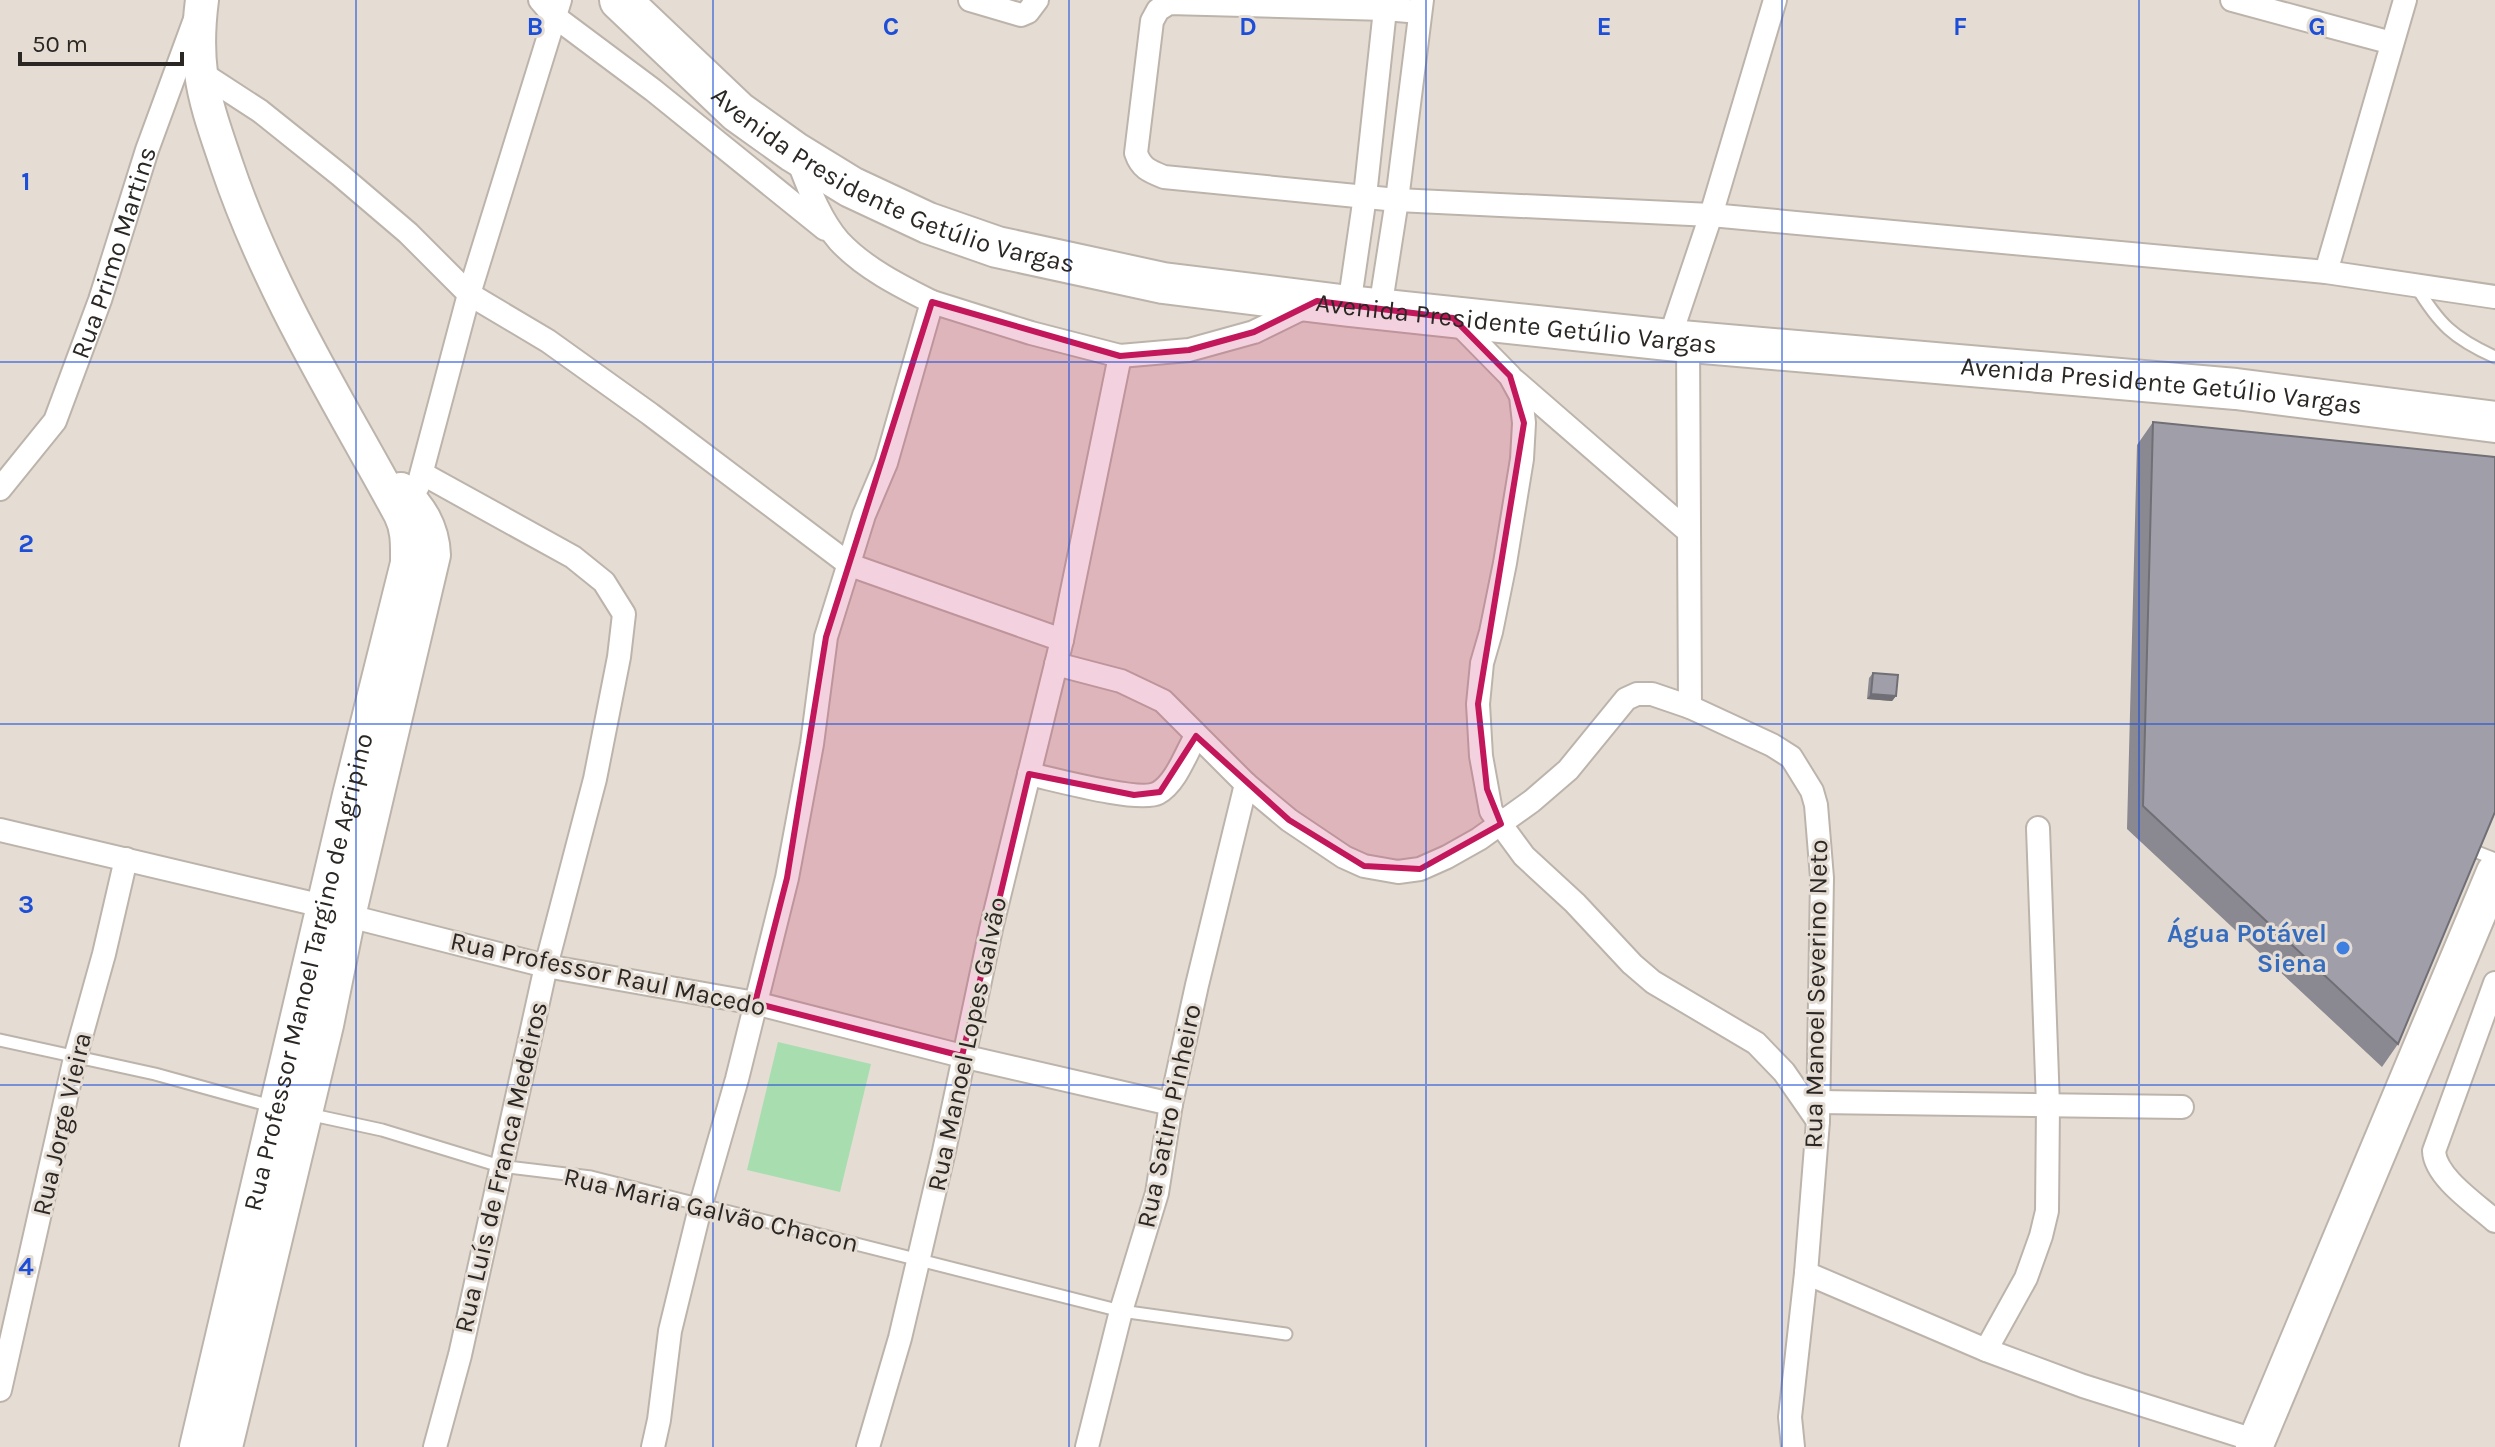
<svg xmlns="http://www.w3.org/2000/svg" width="2495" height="1447" font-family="Karla,sans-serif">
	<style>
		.pitch { fill: #a8ddb0 }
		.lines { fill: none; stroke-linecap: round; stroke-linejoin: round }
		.lane-casing { stroke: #bcb4ab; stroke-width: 15 }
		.street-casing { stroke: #bcb4ab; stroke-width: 26 }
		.secondary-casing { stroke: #bcb4ab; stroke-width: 36 }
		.primary-casing { stroke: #bcb4ab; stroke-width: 40 }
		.highway-casing { stroke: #bcb4ab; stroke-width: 44 }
		.lane { stroke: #fff; stroke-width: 11 }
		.street { stroke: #fff; stroke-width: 22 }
		.secondary { stroke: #fff; stroke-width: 32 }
		.primary { stroke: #fff; stroke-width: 36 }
		.highway { stroke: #fff; stroke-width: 40 }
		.wall { fill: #8a8890 }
		.shaded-wall { fill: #706f76 }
		.building { fill: #a09ea8; stroke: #706f76; stroke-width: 2 }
		.marked { fill: #c2185b; fill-opacity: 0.2; stroke: #c2185b; stroke-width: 6; stroke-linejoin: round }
		.grid { fill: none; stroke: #1d4ed8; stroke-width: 2; stroke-opacity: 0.55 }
		.shop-dot { fill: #3f7fe0; stroke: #e5ddd4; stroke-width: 3 }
		.labels { text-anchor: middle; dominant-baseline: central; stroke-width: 6; stroke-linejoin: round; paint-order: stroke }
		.street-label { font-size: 26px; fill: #2b2724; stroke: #e5ddd4 }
		.shop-label { font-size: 26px; font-weight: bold; fill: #366cbe; stroke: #e5ddd4; text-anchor: end }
		.grid-label { font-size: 26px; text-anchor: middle; font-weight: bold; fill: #1d4ed8; stroke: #e5ddd4; stroke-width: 6; stroke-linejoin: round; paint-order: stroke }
	</style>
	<rect width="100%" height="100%" fill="#e5ddd4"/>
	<path class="pitch" d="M778,1042L871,1064L840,1192L747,1170Z"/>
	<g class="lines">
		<defs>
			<path id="lane" d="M2416,286C2439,324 2453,338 2495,357
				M2464,847L2495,859
				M0,1040L155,1074L271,1106
				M308,1114L382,1130L500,1166L591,1177L1121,1311L1286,1334"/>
			<g id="street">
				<path d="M540,0L554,16L653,90L825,229"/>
				<path d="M970,0L1021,15L1028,12L1037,0"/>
				<path d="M2232,0L2392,43"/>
				<path d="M1420,12L1385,9L1169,3L1158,10L1152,21L1136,153C1141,168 1149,171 1164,177L1397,200L1711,215L2326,272L2495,297"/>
				<path d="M200,72L260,111L340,175L408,233L469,294L548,341L650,414L850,565L1062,640"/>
				<path d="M2326,272L2405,0"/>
				<path d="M932,302L1031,333L1120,356L1189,350L1254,332L1307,306"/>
				<path d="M1349,306L1365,196L1386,0"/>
				<path d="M1380,309L1397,200L1422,0"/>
				<path d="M1454,319L1510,376L1521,396L1524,423L1522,459L1505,563L1491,632L1482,663L1478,704L1481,756L1491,811L1524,856L1575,903L1632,964L1653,982L1756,1043L1784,1072L1818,1121"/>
				<path d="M1669,340L1711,215L1775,0"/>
				<path d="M1688,341L1690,707"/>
				<path d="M1514,380L1689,532"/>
				<path d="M423,474L573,557L604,582L624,614L619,657L595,779L546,966L460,1355L435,1447"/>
				<path d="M418,486L469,294L560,0"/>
				<path id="s1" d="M0,489L55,421L100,300L147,150L194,22"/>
				<path d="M1056,664L1121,681L1163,701L1246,784L1289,820L1344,857L1364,866L1398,872L1420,869L1447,857L1479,839L1532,801L1568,770L1626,699L1637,694H1652L1690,707L1772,745L1791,757L1812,791L1816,805L1822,878L1818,1121L1806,1273L1790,1417L1793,1447"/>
				<path d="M1029,774C1053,779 1139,803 1158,793C1176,783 1186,753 1196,736"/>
				<path d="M0,830L323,906L349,916L546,966L755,1003L962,1056L1171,1104"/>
				<path d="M2495,983L2434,1151C2435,1177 2476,1204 2495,1221"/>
				<path d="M1818,1102L2182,1107"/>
				<path d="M1806,1273L1986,1350L2083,1386L2257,1441"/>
				<path d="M1986,1350L2026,1278L2041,1236L2047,1211L2048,1105L2038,828"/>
				<path d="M0,1390L75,1058L104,954L126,859"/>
				<path d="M653,1447L659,1420L670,1331L701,1204L737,1079L787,878L812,744L826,637L864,515L886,463L932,302C900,286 864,268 839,241C819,218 808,186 797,158"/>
				<path d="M868,1447L900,1338L944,1151L991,929L1062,640L1120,356"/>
				<path d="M1087,1447L1121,1311L1157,1193L1171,1104L1197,985L1246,784"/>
			</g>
			<g id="secondary">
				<path id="s2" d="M196,1447L349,795L407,563C407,545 408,530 400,514C338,400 269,290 227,166C217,136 205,104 201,73C198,50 199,23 202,0"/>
				<path d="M226,1447L327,1025L349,916L434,555C433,527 420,508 401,489"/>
			</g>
			<path id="primary" d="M2254,1447L2495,872"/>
			<g id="highway">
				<path id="s3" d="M620,0L738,112L794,152L851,187L928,223L997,247L1163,283L1349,306L1669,340L2236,389L2495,422"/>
			</g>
		</defs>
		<use href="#lane" class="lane-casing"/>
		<use href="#street" class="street-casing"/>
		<use href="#secondary" class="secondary-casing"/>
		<use href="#primary" class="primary-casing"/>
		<use href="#highway" class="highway-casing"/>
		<use href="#lane" class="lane"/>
		<use href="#street" class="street"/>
		<use href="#secondary" class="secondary"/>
		<use href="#primary" class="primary"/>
		<use href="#highway" class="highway"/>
	</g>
	<path class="wall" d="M2153,422L2398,1044L2382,1067L2127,829L2137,445Z
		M1873,673L1896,696L1892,701L1867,699L1869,678Z"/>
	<path class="shaded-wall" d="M1871,694L1896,696L1892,701L1867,699Z"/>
	<path class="building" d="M2153,422L2495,457V812L2398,1044L2143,806Z
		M1873,673L1898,675L1896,696L1871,694Z"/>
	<path class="marked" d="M1317,301L1453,318L1510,376L1524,423L1478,704L1487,789L1501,824L1420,869L1364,866L1289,820L1196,736L1160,792L1134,795L1029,774L962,1056L755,1003L787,878L826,637L932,302L1120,356L1189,350L1254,332Z"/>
	<path class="grid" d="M356,0V1447M713,0V1447M1069,0V1447M1426,0V1447M1782,0V1447M2139,0V1447M0,362H2495M0,724H2495M0,1085H2495"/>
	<circle class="shop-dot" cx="2343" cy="948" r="8"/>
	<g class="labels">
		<g class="street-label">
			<text stroke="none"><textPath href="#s3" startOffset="334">Avenida Presidente Getúlio Vargas</textPath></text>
			<text stroke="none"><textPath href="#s1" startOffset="266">Rua Primo Martins</textPath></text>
			<text stroke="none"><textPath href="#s3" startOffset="982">Avenida Presidente Getúlio Vargas</textPath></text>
			<text stroke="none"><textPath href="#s3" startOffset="1630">Avenida Presidente Getúlio Vargas</textPath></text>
			<text stroke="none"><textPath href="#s2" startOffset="488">Rua Professor Manoel Targino de Agripino</textPath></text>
			<text transform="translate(608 974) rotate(12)">Rua Professor Raul Macedo</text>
			<text transform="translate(1816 994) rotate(-89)">Rua Manoel Severino Neto</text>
			<text transform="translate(967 1044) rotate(-78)">Rua Manoel Lopes Galvão</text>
			<text transform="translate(1169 1116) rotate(-78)">Rua Satiro Pinheiro</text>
			<text transform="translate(62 1124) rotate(-77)">Rua Jorge Vieira</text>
			<text transform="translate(501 1167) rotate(-77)">Rua Luís de Franca Medeiros</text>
			<text transform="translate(711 1210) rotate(13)">Rua Maria Galvão Chacon</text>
		</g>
		<g class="shop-label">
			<text x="2327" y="933">Água Potável<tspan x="2327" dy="30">Siena</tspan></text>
		</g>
	</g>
	<g class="grid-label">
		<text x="535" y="35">B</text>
		<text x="891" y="35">C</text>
		<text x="1248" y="35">D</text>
		<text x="1604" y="35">E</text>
		<text x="1960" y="35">F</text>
		<text x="2317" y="35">G</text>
		<text x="26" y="190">1</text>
		<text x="26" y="552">2</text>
		<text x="26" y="913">3</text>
		<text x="26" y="1275">4</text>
	</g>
	<path d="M20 52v12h162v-12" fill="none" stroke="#2b2724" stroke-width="4"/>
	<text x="32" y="52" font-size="24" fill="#2b2724" stroke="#e5ddd4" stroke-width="6" paint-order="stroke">50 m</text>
</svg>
